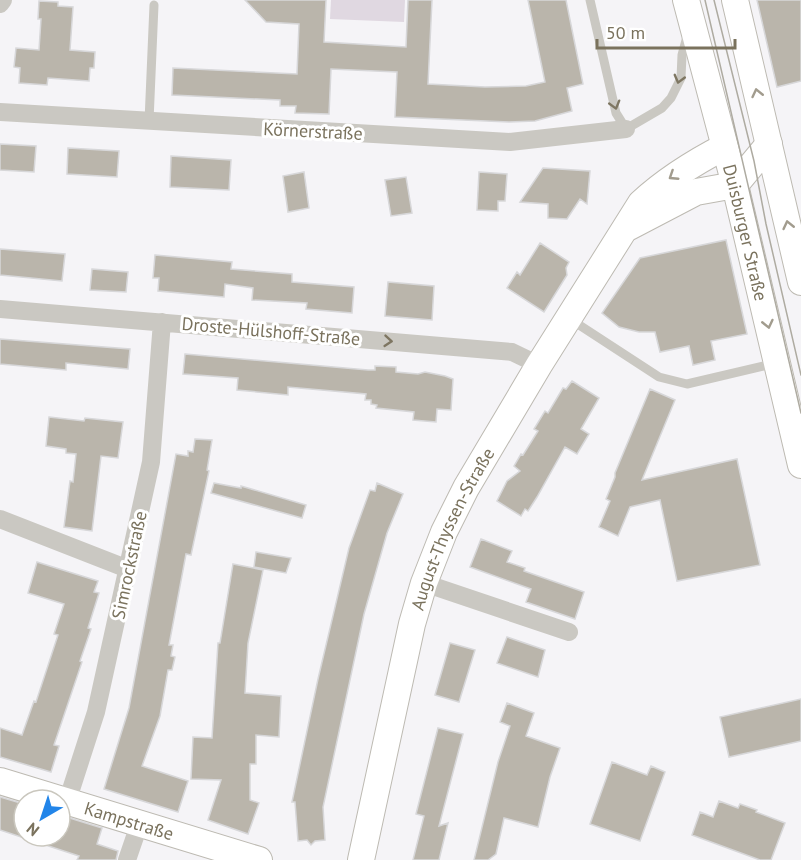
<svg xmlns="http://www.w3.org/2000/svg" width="801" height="860" font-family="'PT Sans',sans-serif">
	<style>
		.green { fill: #e0d8e1 }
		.building { fill: #bab5ab; stroke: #d7d7d9; stroke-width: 1.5 }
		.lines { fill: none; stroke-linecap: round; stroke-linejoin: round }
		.secondary-casing { stroke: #bdbab2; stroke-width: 28 }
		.lane { stroke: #cac8c2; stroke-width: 9 }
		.street { stroke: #cac8c2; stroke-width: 18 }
		.secondary { stroke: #fff; stroke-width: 26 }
		.tram { stroke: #aeaba1; stroke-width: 1.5 }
		.oneway { stroke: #7e7662 }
		.oneway2 { stroke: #a29c8e }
		.labels { text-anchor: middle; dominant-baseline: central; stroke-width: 6; stroke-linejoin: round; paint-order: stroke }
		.street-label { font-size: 18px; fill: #7a725d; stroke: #fff }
	</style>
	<rect width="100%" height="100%" fill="#f5f4f7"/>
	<path class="green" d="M331,0H405L404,22L330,19Z"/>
	<path class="building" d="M245,0H326L324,42L406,47L408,0H432L428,84L485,87L526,86L545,82L528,0H566L583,84L567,88L572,111L535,121L509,122L395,117L397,72L331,69L329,114L295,113L296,106H280V100L172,95L173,68L297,74L299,24L266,22Z
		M757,0H801V81L777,87Z
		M39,1L58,2V6L73,7L70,50L95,52L94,68H90L89,81L48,78L47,85L19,83L20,68L14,67L16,48L39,50L41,19H38Z
		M0,144L36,146L34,172L0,170Z
		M68,148L119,151L117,177L67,174Z
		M171,156L231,160L229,190L170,187Z
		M543,168L590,171L587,204L580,199L567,219L548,218V204L520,202Z
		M304,172L309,208L288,212L283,176Z
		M479,172L507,174L505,201H498V211L477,210Z
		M406,177L412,213L391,216L385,180Z
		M726,240L747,334L711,341L715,360L693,365L689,346L660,352L655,332H639L619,327L602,313L640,258Z
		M540,243L569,262L566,268L567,275L544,312L507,288L517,272L520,275Z
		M0,249L65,254L62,281L0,275Z
		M155,255L232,262L231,269L292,274V282L354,287L352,313L306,309L307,303L252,300L253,288L225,284L224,297L158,291L159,278H153Z
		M92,269L128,272L126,292L90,290Z
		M388,282L434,286L432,320L385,316Z
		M0,339L130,349L128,369L66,363V370L0,364Z
		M185,354L368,370H375V366L396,367V372L418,374L425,372L445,376L453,379L451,410L437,409L436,422L413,420L414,412L376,408L377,405L371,404V400H365L366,394L288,387V395L237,390L238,378L183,374Z
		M572,381L599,398L581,429L589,434L577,454L565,447L537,497L528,511L525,509L521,516L497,501L507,481L520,471L514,466L521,454L523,455L538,431L534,429L545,411L548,413L563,388L566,389Z
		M650,389L675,400L642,480L737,459L760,565L677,581L660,500L630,507L618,536L599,527L610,501L606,499L615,477V473Z
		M49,417L84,421L85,418L123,422L118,458L101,456L92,531L64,527L70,481L73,482L76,454L66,453V449L46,446Z
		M195,439L212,440L207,470L209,471L191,555L186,554L169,645H173L171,656L175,657L172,670H168L160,716L142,766L188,781L178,812L104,789L129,708L176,454L188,456V451L193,452Z
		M214,483L241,488V486L306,505L302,518L211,493Z
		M377,483L403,494L387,533L364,614L323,807L325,840L315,841L311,845L307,840L298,841L295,802H292L318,679L349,548L370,490L375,491Z
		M481,539L512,551L507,562L525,568L524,571L584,592L575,619L526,602L531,589L470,567Z
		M256,552L291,558L286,573L254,567Z
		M37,562L98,581L94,592L99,593L88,628L91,629L80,661L82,662L54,745L59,746L51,772L0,757V728L22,735L34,701L36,702L58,635L54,634L64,604L28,593Z
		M233,564L263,570L248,643L245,693L281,696L279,737L256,735V764H250V800L259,803L248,834L208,820L221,780L191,779L193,737L212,738L218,643H220Z
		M507,637L545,650L538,677L497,663Z
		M450,643L475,650L459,702L435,695Z
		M801,699V741L729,757L720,717Z
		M507,703L534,713L526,736L560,748L550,777L538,827L504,818L496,854L488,860H474L498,762L510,726L500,722Z
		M438,728L463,734L439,826L448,823L439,860H413L424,816L416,814Z
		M612,762L647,775L651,766L665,772L640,841L590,824Z
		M0,797L24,804V838L0,830Z
		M719,801L738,808L740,804L757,810L756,812L785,823L771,860H760L692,835L700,812L713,817Z
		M60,815L102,828L97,844L118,851L116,860H77L79,856L27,839V836H60Z"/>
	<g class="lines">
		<defs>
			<g id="secondary">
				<path id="s1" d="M686,0L735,185L801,465"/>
				<path d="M735,0L801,282"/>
				<path d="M629,227L696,192L735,185L769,144"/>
				<path id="s2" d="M0,781L259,860"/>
				<path id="s3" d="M361,860L412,624L424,583L444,532L466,488L539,365L641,203C667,179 693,163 724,147"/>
			</g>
		</defs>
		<use href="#secondary" class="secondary-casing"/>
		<path class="lane" d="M590,0L616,113L626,129L662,108L671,98L681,78L682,55L688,33
			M149,121L154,5
			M570,319L659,377L687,384L776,363"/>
		<path class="street" d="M0,4L3,0
			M0,112L510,142L626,129
			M0,309L512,352L539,365
			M0,519L128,569
			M424,583L569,632
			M67,802L96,712L151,462L162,322
			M127,860L139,825"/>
		<use href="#secondary" class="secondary"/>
		<path class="tram" d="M705,0L801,413
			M714,0L754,161L766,224L801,375"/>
	</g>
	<defs><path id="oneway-chevron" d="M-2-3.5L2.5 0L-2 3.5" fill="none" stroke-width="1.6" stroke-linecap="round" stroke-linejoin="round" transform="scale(1.5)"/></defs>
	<g class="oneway">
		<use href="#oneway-chevron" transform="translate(679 79) rotate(105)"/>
		<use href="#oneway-chevron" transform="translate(615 105) rotate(74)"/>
		<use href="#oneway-chevron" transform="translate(388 341) rotate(5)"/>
	</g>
	<g class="oneway2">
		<use href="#oneway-chevron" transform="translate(757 93) rotate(-103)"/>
		<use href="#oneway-chevron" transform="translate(673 176) rotate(147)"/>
		<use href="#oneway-chevron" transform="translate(788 225) rotate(-103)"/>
		<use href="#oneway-chevron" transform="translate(768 324) rotate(77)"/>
	</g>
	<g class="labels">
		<g class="street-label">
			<text transform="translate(313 131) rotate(3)">Körnerstraße</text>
			<text stroke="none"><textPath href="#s1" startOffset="240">Duisburger Straße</textPath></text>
			<text transform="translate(271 331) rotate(5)">Droste-Hülshoff-Straße</text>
			<text stroke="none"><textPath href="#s3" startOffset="345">August-Thyssen-Straße</textPath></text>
			<text transform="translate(129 565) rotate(-78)">Simrockstraße</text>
			<text stroke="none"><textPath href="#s2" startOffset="135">Kampstraße</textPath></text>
		</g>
	</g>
	<g transform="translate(42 818) rotate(219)"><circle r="28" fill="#ffffff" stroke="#cac7be" stroke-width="1.5"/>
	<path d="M0-4.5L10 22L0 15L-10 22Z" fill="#2285e9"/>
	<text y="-9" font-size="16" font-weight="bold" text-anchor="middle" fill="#7a725d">N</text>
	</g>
	<path d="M597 39v9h138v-9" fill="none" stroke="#7a725d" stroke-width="3"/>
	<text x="606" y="39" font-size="18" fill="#7a725d" stroke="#ffffff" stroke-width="4.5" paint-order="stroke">50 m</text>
</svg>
